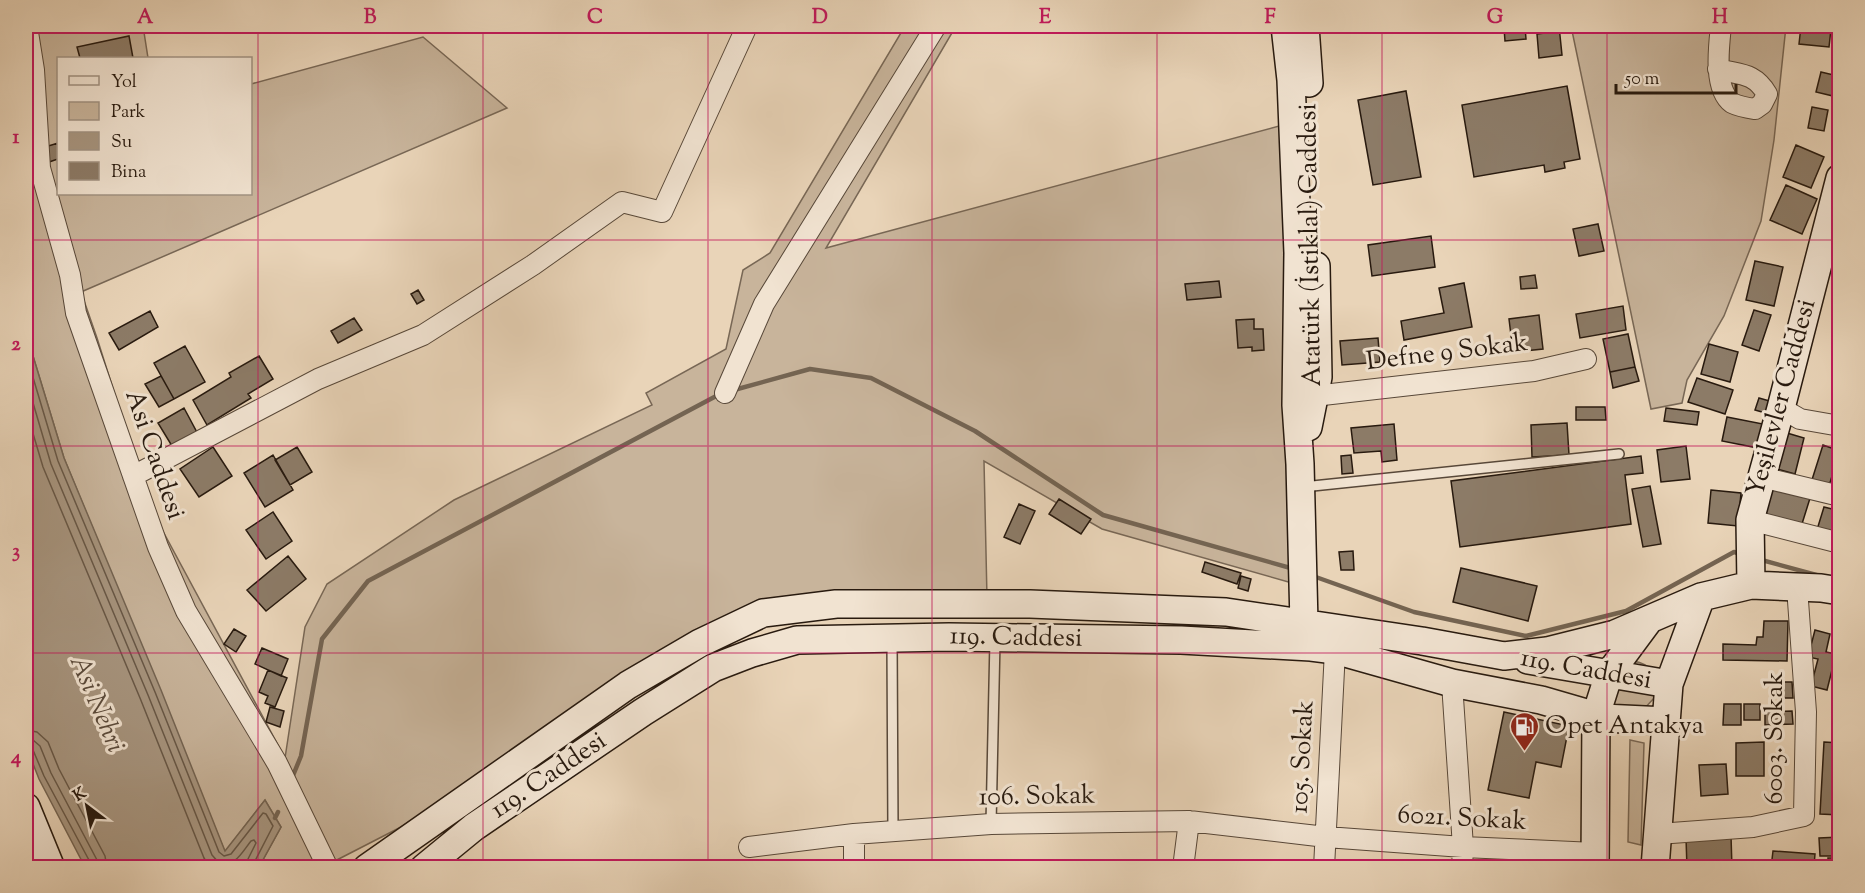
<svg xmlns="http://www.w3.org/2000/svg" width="1865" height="893" font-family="'Sorts Mill Goudy',serif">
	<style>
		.green { fill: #c8b49b; stroke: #786755; stroke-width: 1.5 }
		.water { fill: #a7957f; stroke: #746452; stroke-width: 1.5 }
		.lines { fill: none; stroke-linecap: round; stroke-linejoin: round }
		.shore { stroke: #685847; stroke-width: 1.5 }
		.stream { stroke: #746452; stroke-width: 4.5 }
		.building { fill: #8c7b67; stroke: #281a0f; stroke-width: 1.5 }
		.lane-casing { stroke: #584839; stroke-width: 12 }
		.street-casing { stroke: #584839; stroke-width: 22 }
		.secondary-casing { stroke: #281a0f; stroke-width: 30 }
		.lane { stroke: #f1e3d1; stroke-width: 9 }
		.street { stroke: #f1e3d1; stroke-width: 20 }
		.secondary { stroke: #f1e3d1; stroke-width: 27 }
		.grid { fill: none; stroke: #c2185b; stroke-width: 1.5; stroke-opacity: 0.55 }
		.labels { text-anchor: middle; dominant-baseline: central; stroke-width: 6; stroke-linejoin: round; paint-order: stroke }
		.street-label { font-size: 26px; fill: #281a0f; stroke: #f1e3d1 }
		.poi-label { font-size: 26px; fill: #281a0f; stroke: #f1e3d1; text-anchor: start }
		.water-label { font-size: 27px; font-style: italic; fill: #5b4b3c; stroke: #f1e3d1 }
		.neatline { fill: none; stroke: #c2185b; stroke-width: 2 }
		.grid-label { font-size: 20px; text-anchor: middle; font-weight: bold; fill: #c2185b }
	</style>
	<rect width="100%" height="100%" fill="#e9d4b8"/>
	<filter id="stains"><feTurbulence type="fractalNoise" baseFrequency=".00333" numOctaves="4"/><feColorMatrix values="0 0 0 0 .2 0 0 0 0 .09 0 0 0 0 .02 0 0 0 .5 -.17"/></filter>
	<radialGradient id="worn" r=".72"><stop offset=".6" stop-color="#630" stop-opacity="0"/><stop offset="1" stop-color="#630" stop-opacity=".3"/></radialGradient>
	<path class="green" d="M26,26H143L148,58H58V194H250L251,84L423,37L507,108L81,292L97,338L151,509L285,758L305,627L327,584L454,500L652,405L646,393L726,349L743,270L770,253L905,26H956L826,248L1294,122L1299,585L1102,529L984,461L987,598L749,606L401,827L331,863L326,867H259L281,827L265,800L225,852L64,458L26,333Z
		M1571,26H1786L1774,140L1761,221L1724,316L1687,380L1682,403L1651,409Z
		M1633,661C1656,665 1654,676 1655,697L1644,709H1620L1613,703L1608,680Z
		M1630,740L1644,743L1641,845L1628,842Z"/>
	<path class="water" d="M26,333L64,458L161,690L225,851L265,800L281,827L259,867H85L39,779L26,746Z"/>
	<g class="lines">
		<path class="shore" d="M26,354L58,461L155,692L219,852L224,856L231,854L263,813L266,814L273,826L254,863V868
			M26,379L51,464L148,695L212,855L219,863C236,867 242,852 251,841L254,840L256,843L247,861L246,868
			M26,410L43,467L140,698L204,858L210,868
			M26,730L37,732L48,742L59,769L105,856L107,868
			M26,739L33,740L40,746L51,773L97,860L98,868
			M26,747H30L33,750L44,776L90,862V868"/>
		<path class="stream" d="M734,390L810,369L871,378L975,431L1103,515L1294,569
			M1758,559L1820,576
			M1313,576L1414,612L1526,636L1626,611L1734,552L1741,554
			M292,778L301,756L322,639L368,581L720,394
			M275,818L278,812"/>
	</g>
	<path class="building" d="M1543,26H1559L1562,55L1539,58L1537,34L1544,33Z
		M1801,26L1831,29L1829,47L1799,44Z
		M1525,27L1526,39L1505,41L1504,28Z
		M129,36L133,58H80L77,47Z
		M1821,72L1838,76L1833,96L1816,92Z
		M1567,86L1580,159L1564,162L1565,168L1545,172L1544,165L1474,177L1462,105Z
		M1406,91L1421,177L1373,185L1358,100Z
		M1812,107L1828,110L1824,131L1808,128Z
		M58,143V159L49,162L45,147Z
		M1796,145L1824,157L1811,188L1783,177Z
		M1786,185L1817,199L1802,234L1770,220Z
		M1598,224L1604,251L1579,256L1573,229Z
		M1431,236L1435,267L1372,276L1368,245Z
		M1755,261L1783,267L1774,306L1746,300Z
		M1535,275L1537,288L1521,289L1520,277Z
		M1219,281L1221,297L1187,300L1185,284Z
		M1464,283L1472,327L1404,340L1401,321L1444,313L1439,288Z
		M418,290L424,300L417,304L411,294Z
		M1623,306L1626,330L1580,338L1576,314Z
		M1754,310L1771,315L1759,351L1742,345Z
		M150,311L158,327L119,350L109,333Z
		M1539,315L1543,349L1513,352L1509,319Z
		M354,318L362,330L338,343L331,331Z
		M1254,319V329H1263L1264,350L1252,351V347L1238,348L1236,320Z
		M1628,334L1635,367L1610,372L1603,339Z
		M1378,338L1380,362L1342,365L1340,341Z
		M1709,344L1738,352L1730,382L1701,374Z
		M185,346L205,382L174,399L154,363Z
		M259,356L273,379L248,394L251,398L207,425L193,400L231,377L229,373Z
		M1635,367L1639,381L1613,388L1610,372Z
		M161,376L174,399L159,407L145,384Z
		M1697,378L1733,390L1725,414L1688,402Z
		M1759,398L1773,402L1769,414L1755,410Z
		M1576,407H1605L1606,420H1576Z
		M184,408L200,438L175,451L158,423Z
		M1666,408L1699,412L1697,425L1664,421Z
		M1727,417L1763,424L1758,448L1722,441Z
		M1567,423L1569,455L1532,457L1531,425Z
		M1394,424L1397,460L1382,462L1381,451L1354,453L1351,428Z
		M1787,433L1804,438L1795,474L1777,469Z
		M1823,445L1840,451L1827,492L1810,486Z
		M1686,446L1690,479L1661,482L1657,450Z
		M213,447L232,476L199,497L180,469Z
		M297,447L312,472L290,485L275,460Z
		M273,455L293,490L265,507L244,473Z
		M1351,455L1353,473L1342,474L1341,456Z
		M1641,456L1643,473L1625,475L1631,524L1460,547L1451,481Z
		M1772,483L1811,495L1801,527L1762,516Z
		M1650,486L1661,544L1643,547L1632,489Z
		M1711,490L1741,493L1738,526L1708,523Z
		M1059,499L1091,519L1081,534L1049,514Z
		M1019,504L1035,511L1020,544L1004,537Z
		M1824,507L1840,511V528L1836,538L1816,533Z
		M273,512L292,541L266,559L246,530Z
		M1353,551L1354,570H1341L1339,552Z
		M288,556L306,579L266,611L247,590Z
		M1205,562L1241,573L1237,584L1202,572Z
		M1461,568L1537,586L1528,621L1453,602Z
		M1241,576L1251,579L1248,591L1238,588Z
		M1764,621H1788L1787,661L1723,660V644L1756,645L1757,637H1763Z
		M234,629L246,636L236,652L224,644Z
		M1815,630L1830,634L1826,652L1836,654L1827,690L1811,686L1818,659L1808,657Z
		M262,648L288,659L281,676L255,664Z
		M268,670L287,678L275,707L265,703L268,696L259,692Z
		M1778,682H1792L1793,698H1778Z
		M1724,704H1741V725H1723Z
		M1744,704H1760V720H1744Z
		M270,707L284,711L280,727L266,722Z
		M1792,711L1793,724L1765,725V712Z
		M1504,712L1569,726L1561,767L1536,762L1529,798L1488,790Z
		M1764,742V776H1736V743Z
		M1824,742L1840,743V815L1820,814Z
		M1726,764L1728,794L1701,796L1699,765Z
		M1731,836L1732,868H1687L1686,838Z
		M1840,837V856H1820L1819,838Z
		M1773,851L1815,854L1814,866L1827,868H1771Z
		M1828,858H1840V868H1828Z"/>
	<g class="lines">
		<defs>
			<path id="lane" d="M1303,487L1619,454
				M892,640L893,831
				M991,824L995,640"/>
			<path id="street" d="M27,26L34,70L40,168L70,275L76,313L158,547L186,611L277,763L328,868
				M1718,69C1740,75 1754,72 1767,94L1762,104L1755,109C1748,108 1738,106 1732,103C1713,89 1719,45 1721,26
				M725,393L764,304L936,26
				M1314,396L1534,371L1586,359
				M1781,408L1800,419L1840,426
				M133,476L318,379L423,335L533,265L622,202L662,212L747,26
				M1761,477L1840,496
				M1750,520L1840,543
				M1452,683L1463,847L1462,868
				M1658,834L1753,827L1804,816L1806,712L1797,587
				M749,847L854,834L991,824L1189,821L1326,837L1463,847L1595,853
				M854,868V834
				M1183,868L1189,821
				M1324,868L1335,650"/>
			<path id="secondary" d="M1285,26L1291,80L1298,253L1296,405L1300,464L1304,623
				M1305,26L1309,83
				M1308,427L1318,377L1316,266
				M1751,585L1750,520L1781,408L1840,178
				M1528,660L1669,684
				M26,807L51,868
				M367,868L628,685L700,643L763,613L836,604H1030L1226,612L1422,641L1504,656L1547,651L1615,634L1701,597L1751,585L1821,588L1840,591
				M424,868L474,827L643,712L713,668L752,653L797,640L949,637L1181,640L1311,647L1335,650L1452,683L1541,700L1603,718L1666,721
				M1595,868L1596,715L1609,674L1649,620
				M1655,868L1669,684L1701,597"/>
		</defs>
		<use href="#lane" class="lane-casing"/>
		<use href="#street" class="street-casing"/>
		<use href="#secondary" class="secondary-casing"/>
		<use href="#lane" class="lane"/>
		<use href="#street" class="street"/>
		<use href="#secondary" class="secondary"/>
	</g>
	<path class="grid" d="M258,26V868M483,26V868M708,26V868M932,26V868M1157,26V868M1382,26V868M1607,26V868M26,240H1840M26,446H1840M26,653H1840"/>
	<defs>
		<symbol id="fuel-pin" viewBox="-11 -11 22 30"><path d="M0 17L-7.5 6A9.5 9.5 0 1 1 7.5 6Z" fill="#8f2418" stroke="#f1e3d1"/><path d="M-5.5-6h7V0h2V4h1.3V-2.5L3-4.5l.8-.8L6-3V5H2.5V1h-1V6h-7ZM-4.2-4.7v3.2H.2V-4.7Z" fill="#fff"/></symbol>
	</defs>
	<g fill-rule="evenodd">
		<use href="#fuel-pin" x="1508" y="710" width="33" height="45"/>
	</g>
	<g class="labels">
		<g class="street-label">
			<text transform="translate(1311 245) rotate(-91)">Atatürk (İstiklal) Caddesi</text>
			<text transform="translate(1447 353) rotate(-7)">Defne 9 Sokak</text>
			<text transform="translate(1782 398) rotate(-75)">Yeşilevler Caddesi</text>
			<text transform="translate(154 455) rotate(71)">Asi Caddesi</text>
			<text transform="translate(1016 638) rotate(1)">119. Caddesi</text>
			<text transform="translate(1586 670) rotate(10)">119. Caddesi</text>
			<text transform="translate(1775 738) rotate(-90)">6003. Sokak</text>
			<text transform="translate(1303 757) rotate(-87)">105. Sokak</text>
			<text transform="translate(549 776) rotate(-34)">119. Caddesi</text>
			<text transform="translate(1037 797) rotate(-1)">106. Sokak</text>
			<text transform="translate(1462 819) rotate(3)">6021. Sokak</text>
		</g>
		<g class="poi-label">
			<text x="1545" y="726">Opet Antakya</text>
		</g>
		<g class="water-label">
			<text transform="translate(96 704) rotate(67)">Asi Nehri</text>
		</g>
	</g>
	<rect width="1865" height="893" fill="none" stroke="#e9d4b8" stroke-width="66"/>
	<rect x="57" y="57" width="195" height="138" fill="#f1e3d1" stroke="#a19383" stroke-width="1.5"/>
	<rect x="69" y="76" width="30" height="9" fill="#f1e3d1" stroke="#a19383" stroke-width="1.5"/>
	<text x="111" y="87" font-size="18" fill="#281a0f">Yol</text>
	<rect x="69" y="102" width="30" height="18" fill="#c8b49b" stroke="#a19383" stroke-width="1.5"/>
	<text x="111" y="117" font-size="18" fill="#281a0f">Park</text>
	<rect x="69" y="132" width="30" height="18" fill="#a7957f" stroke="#a19383" stroke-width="1.5"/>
	<text x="111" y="147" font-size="18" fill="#281a0f">Su</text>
	<rect x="69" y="162" width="30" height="18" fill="#8c7b67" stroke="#a19383" stroke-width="1.5"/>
	<text x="111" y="177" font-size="18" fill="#281a0f">Bina</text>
	<g transform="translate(87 806) rotate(328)" stroke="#f1e3d1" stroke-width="4.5" paint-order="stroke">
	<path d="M0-4.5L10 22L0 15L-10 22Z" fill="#281a0f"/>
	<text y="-9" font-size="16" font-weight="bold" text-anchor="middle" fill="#281a0f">K</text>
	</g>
	<path d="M1616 84v9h120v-9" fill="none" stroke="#281a0f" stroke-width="3"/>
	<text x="1625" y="84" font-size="18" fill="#281a0f" stroke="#f1e3d1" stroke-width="4.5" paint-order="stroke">50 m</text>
	<rect x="33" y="33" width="1799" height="827" class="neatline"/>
	<g class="grid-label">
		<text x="145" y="23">A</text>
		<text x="370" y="23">B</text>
		<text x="595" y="23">C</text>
		<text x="820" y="23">D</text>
		<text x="1045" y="23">E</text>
		<text x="1270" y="23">F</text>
		<text x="1495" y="23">G</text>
		<text x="1720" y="23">H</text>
		<text x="16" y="143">1</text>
		<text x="16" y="350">2</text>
		<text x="16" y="557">3</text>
		<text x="16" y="763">4</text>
	</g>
	<rect width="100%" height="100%" filter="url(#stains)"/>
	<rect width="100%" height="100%" fill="url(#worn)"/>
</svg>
